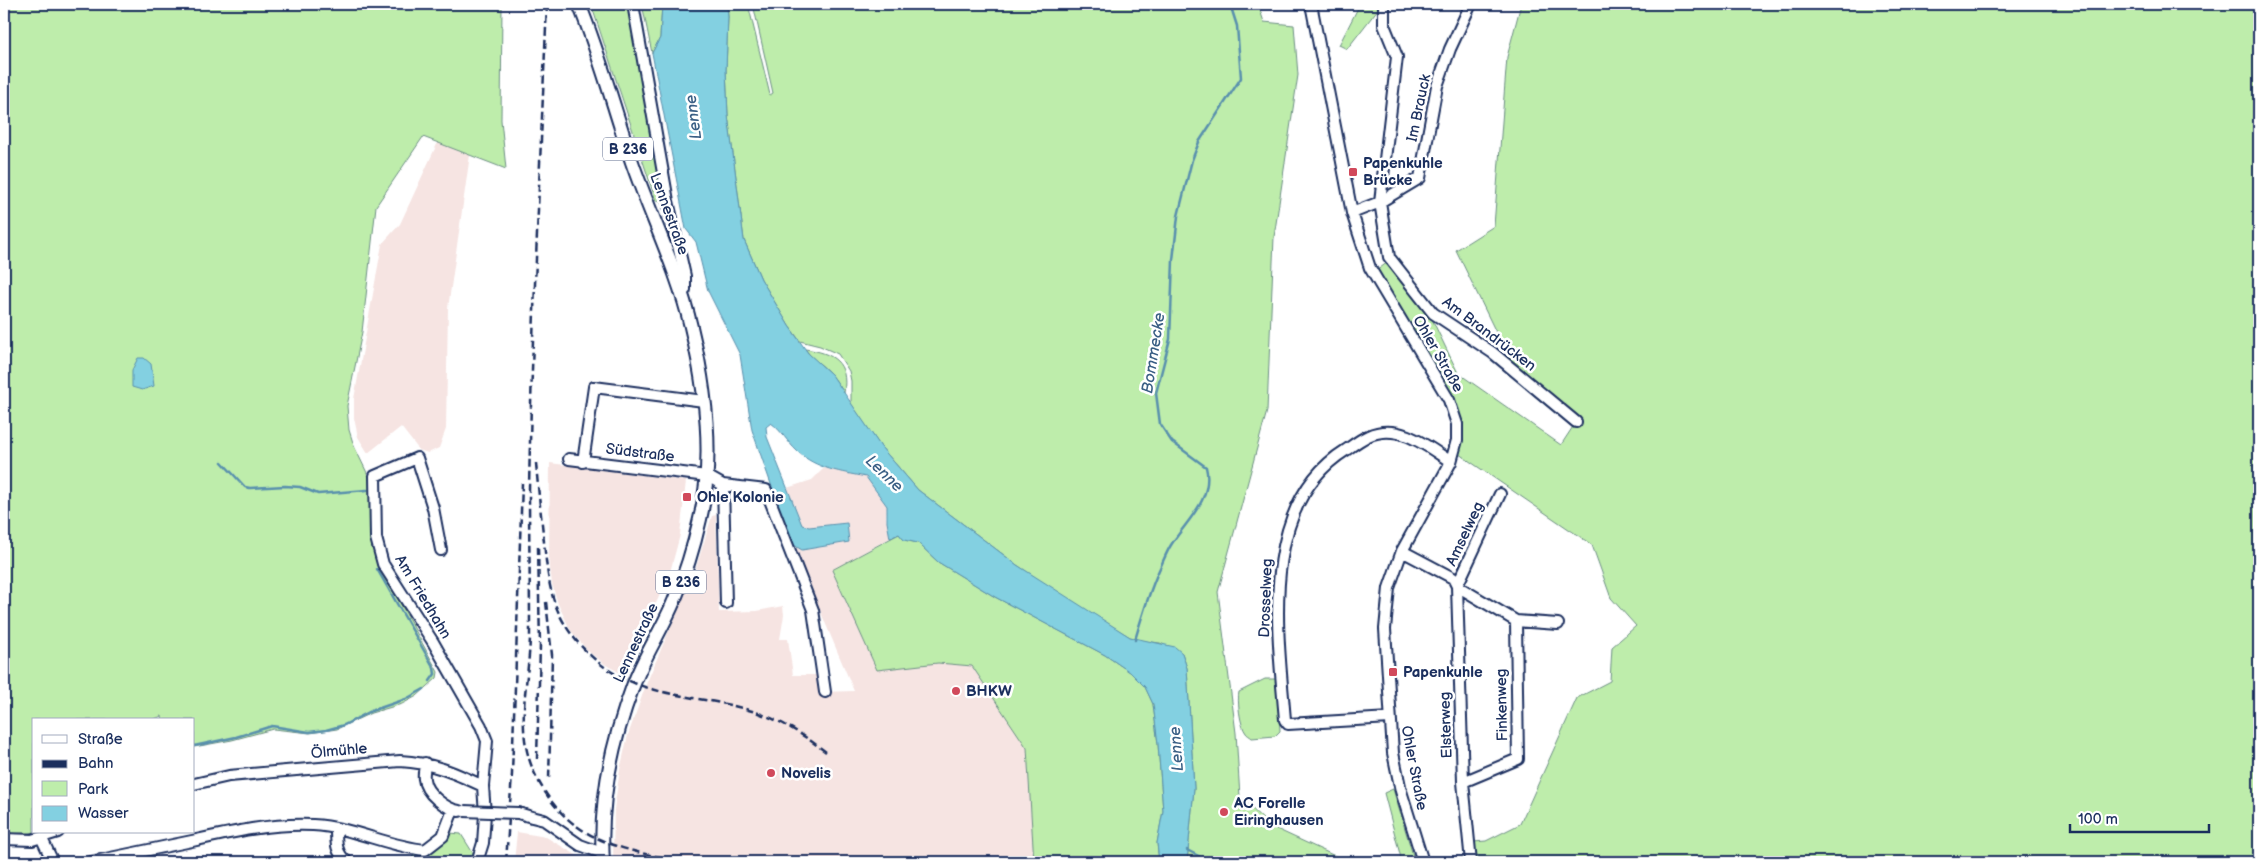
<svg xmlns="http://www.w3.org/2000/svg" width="2263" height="866" font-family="'Balsamiq Sans',sans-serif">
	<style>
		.built { fill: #f6e4e2 }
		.green { fill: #beedab; stroke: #6c8e84 }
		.water { fill: #83d0e1; stroke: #5990ad }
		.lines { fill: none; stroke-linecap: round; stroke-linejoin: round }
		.stream { stroke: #5990ad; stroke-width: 2.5 }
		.minor-casing { stroke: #1b2f5e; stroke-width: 14 }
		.major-casing { stroke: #1b2f5e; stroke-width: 16 }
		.minor { stroke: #fff; stroke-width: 10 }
		.major { stroke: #fff; stroke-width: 12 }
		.rail { stroke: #1b2f5e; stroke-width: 2.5; stroke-dasharray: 8 4; stroke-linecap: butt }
		.minor-bridge-casing { stroke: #1b2f5e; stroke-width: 14; stroke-linecap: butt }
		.minor-bridge { stroke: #fff; stroke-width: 10 }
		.poi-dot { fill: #d1495b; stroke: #fff; stroke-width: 2 }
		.labels { text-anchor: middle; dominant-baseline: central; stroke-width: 5; stroke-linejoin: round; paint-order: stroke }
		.shield { fill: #fff; stroke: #5f6d8e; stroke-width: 1 }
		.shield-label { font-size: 14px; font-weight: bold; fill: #1b2f5e }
		.street-label { font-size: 15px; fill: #1b2f5e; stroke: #fff }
		.poi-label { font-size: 15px; font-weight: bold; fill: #1b2f5e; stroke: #fff; text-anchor: start }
		.water-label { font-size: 16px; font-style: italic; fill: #3a5f85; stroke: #fff }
	</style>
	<rect width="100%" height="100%" fill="#fff"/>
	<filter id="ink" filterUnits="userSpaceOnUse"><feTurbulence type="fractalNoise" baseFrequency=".02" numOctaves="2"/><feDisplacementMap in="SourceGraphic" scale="10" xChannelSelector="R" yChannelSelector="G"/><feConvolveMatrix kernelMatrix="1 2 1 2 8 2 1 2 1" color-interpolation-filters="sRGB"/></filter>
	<g filter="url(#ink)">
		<path class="built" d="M438,142L470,155L448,308L446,429L439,448L428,453L419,450L401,427L368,453L358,437L354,418V399L382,244L400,224Z
			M550,463L686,481L680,535L670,572L624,675L606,665L589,652L571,631L558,604L552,584L549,560Z
			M824,468L866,477L887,506L886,517L890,538L832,570L877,670L938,663L972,666L1027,748L1034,862H613L614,810L620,770L628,735L647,682L696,568L712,516L716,515L719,612L757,611L783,606L784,615L780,639H788L793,675H818L821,692L854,691L792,544L849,541L846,523L809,527L802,525L787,488L812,480Z
			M517,832L546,837L588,862H514Z"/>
		<path class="green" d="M4,4H502L501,120L506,169L423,137L376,206L362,332L347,406L349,430L354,446L370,479L374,537L380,566L438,672L437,678L417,696L402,704L371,713L337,729L310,733L273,729L232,740L194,747V720H163L162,716L152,720H34V832H43L4,834Z
			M591,4H631L667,200L656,201Z
			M642,4H662L660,38L652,53Z
			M727,4H748L770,95L773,93L753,4H1258L1264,22L1294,25L1298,75L1274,237L1267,411L1218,592L1236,733L1240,797L1270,826L1348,862H1187L1194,788L1187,668L1182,653L1160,643L1144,641L1130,637L1066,598L1017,565L918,490L881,447L851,404V381L849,371L838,354L820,346L800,341L789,326L761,279L744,240L728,115L726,70L728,17Z
			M1360,4H1382L1347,49L1339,45Z
			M1521,4H2259V862H1476L1473,842L1486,841L1520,824L1577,698L1610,681L1612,647L1636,626L1611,598L1592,545L1459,454L1462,439L1461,422L1376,271L1388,262L1430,315L1458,373L1561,445L1578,419L1509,359L1456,250L1494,226L1507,57Z
			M805,349C833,353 849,362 844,393C839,385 834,377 828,371C820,363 811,358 805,349Z
			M899,534L904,540L918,543L938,562L995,597L1105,655L1130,672L1145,687L1153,704L1158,744L1163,811L1157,843L1159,862H1034L1027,748L972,666L938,663L877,670L832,570Z
			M1265,679H1277L1280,731L1275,736L1252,738C1250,736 1247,735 1246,733C1240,726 1237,700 1239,692Z
			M1393,789L1415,862H1402L1384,793Z
			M439,832L461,834L473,853L470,862H409L420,846Z"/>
		<path class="water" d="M662,4H727L728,17L726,70L728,115L744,240L761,279L789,326L808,353L832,375L881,447L918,490L1017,565L1130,637L1175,647L1182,653L1187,668L1194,788L1187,862H1159L1157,843L1163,811L1158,744L1153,704L1145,687L1130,672L1105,655L995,597L938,562L918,543L904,540L899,534L890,538L887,522V506L866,477C841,472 816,469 797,451C788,443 781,430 771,423L766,427L767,437L802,525L809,527L847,523L849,542L802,550L792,544L752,430L740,355L708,291L696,242L686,229L652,53L660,38Z
			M138,358H144L151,364L154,386L142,390L132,387V370Z"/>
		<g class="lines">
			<path class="stream" d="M2256,4L2259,11
				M222,462L245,487L250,488L285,486L300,487L318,494L367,490
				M377,569L434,668L435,674L430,681
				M1135,640C1142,616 1149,592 1159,570C1163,562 1166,553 1171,545C1186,521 1214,499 1206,467L1172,442L1160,424L1156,393L1170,339L1173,260L1178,216L1192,160L1199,142L1241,78L1237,26L1230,4
				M194,746L236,737L272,726L309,732L326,730L344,725L371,711L406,699L424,689
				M1187,850L1210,862"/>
			<defs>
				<path id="minor" d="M633,4L668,201L685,276V290L681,293
					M1311,4L1352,213L1370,268L1449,400L1457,424V440L1451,462L1402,551L1389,588L1385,629L1393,753L1401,791L1423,862
					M1384,4V25L1397,57L1380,202L1389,257L1433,313L1493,353L1576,422
					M1352,213L1380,202L1420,178L1437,86L1450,49L1471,4
					M569,459L707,476L723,485L766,490L813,610L825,692
					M583,462L594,387L704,401
					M723,485L726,603
					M441,550L433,508L417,458L375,476L376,538L383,564L433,642L481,726L487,741L483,786L485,814L483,843L477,862
					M1402,551L1453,578L1457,586L1516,621L1558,624
					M1390,718L1288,724L1285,720C1278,633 1258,505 1346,450C1353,445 1361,439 1368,436C1399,422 1427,446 1451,462
					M425,763C425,768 423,774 424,779C425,793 446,809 459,811
					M1463,782L1518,759L1516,621
					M194,784L229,776L400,761C433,763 453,772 483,786
					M532,817L544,820L580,845L602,853
					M336,829C336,843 336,853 347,862
					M4,839L32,840L58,832
					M42,839L53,862
					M91,862C125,855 158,848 192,841C232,832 272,823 313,825C352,827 387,846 425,850L443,836L453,810
					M1471,862L1463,782L1457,586L1500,494"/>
				<path id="major" d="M579,4C600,55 614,109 632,162C651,217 678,271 691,327C706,389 715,457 700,519C694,546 685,575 674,601C662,630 644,656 633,686C612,742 599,802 603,862"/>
			</defs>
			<use href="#minor" class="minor-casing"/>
			<use href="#major" class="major-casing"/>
			<use href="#minor" class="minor"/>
			<use href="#major" class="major"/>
			<path class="rail" d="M547,4C540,165 532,327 529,489C529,537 530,585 530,633C530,681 513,728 535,774C567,841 619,849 685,862
				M536,463C538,489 541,515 544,542C546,562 548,582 554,601C560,619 571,636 584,649C635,703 698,691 761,714C786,723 806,737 826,752
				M546,602L552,655L549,780
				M537,759L540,645L538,547
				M506,862L512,774L522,483"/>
			<defs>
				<path id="minor-bridge" d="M464,811L518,813L532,817"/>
			</defs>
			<use href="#minor-bridge" class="minor-bridge-casing"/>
			<use href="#minor-bridge" class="minor-bridge"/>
		</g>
	</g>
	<g class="poi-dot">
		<rect x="1348" y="167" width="10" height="10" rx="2.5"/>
		<rect x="682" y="492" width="10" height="10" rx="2.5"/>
		<rect x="1388" y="667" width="10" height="10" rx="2.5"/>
		<circle cx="956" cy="691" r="5"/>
		<circle cx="771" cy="773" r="5"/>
		<circle cx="1224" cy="812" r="5"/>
	</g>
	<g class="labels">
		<g class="shield">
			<rect x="603" y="137.5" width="50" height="23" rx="4"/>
			<rect x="656" y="570.5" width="50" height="23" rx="4"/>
		</g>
		<g class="shield-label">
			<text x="628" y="149">B 236</text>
			<text x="681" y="582">B 236</text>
		</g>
		<g class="street-label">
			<text transform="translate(1419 108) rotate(-78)">Im Brauck</text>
			<text transform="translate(669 214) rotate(70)">Lennestraße</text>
			<text transform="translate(1489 334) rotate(37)">Am Brandrücken</text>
			<text transform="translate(1438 354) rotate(60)">Ohler Straße</text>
			<text transform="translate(640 453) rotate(7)">Südstraße</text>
			<text transform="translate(1465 534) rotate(-65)">Amselweg</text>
			<text transform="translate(423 597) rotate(59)">Am Friedhahn</text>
			<text transform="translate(1266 598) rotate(-88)">Drosselweg</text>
			<text transform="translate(636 643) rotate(-65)">Lennestraße</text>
			<text transform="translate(1502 705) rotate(-91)">Finkenweg</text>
			<text transform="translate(1446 725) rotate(-92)">Elsterweg</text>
			<text transform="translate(339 751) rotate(-5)">Ölmühle</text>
			<text transform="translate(1414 768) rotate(79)">Ohler Straße</text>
		</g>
		<g class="poi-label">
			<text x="1363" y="163">Papenkuhle<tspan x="1363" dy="17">Brücke</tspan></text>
			<text x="697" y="497">Ohle Kolonie</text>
			<text x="1403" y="672">Papenkuhle</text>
			<text x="966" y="691">BHKW</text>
			<text x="781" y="773">Novelis</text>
			<text x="1234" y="803">AC Forelle<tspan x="1234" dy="17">Eiringhausen</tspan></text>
		</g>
		<g class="water-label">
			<text transform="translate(694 117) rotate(-97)">Lenne</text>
			<text transform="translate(1154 353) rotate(-81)">Bommecke</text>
			<text transform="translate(884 474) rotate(44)">Lenne</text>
			<text transform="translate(1177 749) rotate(-94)">Lenne</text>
		</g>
	</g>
	<rect width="2263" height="866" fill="none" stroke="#fff" stroke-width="20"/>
	<rect x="10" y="10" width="2243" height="846" fill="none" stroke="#1b2f5e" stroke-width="2" filter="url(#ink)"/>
	<rect x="32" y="718" width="162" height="115" fill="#ffffff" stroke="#a4acbf"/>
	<rect x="42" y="735" width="25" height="8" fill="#ffffff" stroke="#a4acbf"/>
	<text x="78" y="744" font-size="15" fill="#1b2f5e">Straße</text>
	<rect x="42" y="760" width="25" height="8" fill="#1b2f5e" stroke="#a4acbf"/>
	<text x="78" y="768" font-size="15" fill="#1b2f5e">Bahn</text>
	<rect x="42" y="781" width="25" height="15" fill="#beedab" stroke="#a4acbf"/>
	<text x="78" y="794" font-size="15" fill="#1b2f5e">Park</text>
	<rect x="42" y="806" width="25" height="15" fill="#83d0e1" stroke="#a4acbf"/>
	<text x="78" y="818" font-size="15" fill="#1b2f5e">Wasser</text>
	<path d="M2070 824v8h139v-8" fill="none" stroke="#1b2f5e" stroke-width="2.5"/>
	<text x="2078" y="824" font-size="15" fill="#1b2f5e" stroke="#ffffff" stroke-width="4" paint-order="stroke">100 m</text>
</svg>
